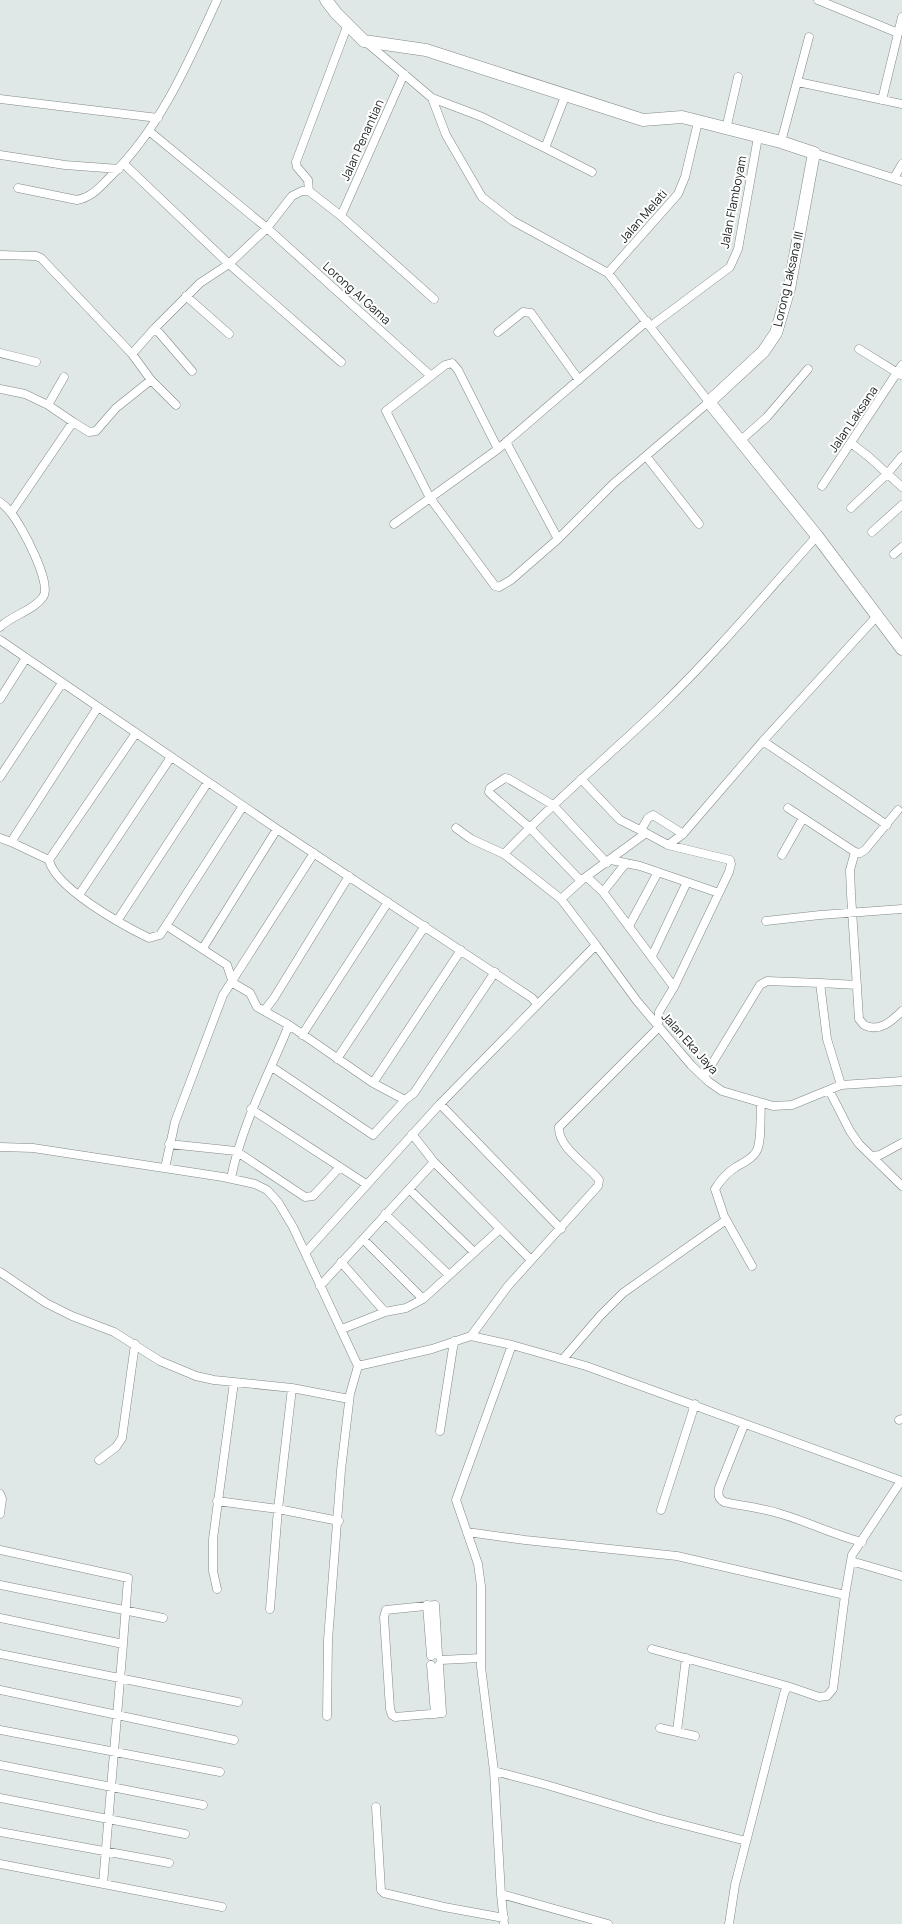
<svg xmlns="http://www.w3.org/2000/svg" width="902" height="1924" font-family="Manrope,sans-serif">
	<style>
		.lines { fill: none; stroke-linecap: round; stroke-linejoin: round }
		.street-casing { stroke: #818987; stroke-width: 9 }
		.secondary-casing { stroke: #818987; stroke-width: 13 }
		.street { stroke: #fff; stroke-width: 8 }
		.secondary { stroke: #fff; stroke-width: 12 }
		.labels { text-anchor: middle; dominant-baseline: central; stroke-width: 4; stroke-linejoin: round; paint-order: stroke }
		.street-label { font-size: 12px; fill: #202323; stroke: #fff }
	</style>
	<rect width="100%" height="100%" fill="#dfe8e6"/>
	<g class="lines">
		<defs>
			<path id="street" d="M818,0L898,33
				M366,42L432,98L482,117L545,148L566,94
				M798,82L902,104
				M432,98L446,135L482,197L513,221L608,273L709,402L613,484L558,539L511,580L499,587L495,586L430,498L386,411L445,365L452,363L458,370L498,449
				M0,99L158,118
				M882,100L902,17
				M726,129L738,77
				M149,131L267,228L431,376
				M781,142L809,37
				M545,148L592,172
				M814,153L902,181
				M0,155L65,165L119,169
				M124,164L229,264L341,362
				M894,178L902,164
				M18,188L77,200C92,197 99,188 109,178C160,129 188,63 217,0
				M309,191L308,180L297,167L296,162L348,24
				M341,216L404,74
				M0,255L36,256L41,258L132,354L151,380L176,405
				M608,273L678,194L685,177L698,122
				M186,296L229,334
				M651,326L730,267L738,249L758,137
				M155,328L192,371
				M498,332L523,312L531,313L579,380
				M859,349L901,375
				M0,353L36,362
				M132,354L155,328L200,283L229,264L267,228L292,196L302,191H309L341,216L434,299
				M0,389L25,394L48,405L73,422L11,513
				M48,405L64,377
				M73,422L89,432L96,431L116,408L151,380
				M740,441L767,417L808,369
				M506,442L558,539
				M851,443L869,457L902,487
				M646,456L699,524
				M822,486L902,365
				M0,502C4,505 8,509 11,513C21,525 53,584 43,597C33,611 12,615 0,627
				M851,508L888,473L902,456
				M394,524L498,449L647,321
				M872,532L902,505
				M894,554L902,547
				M0,640L277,829L532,998L537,1004
				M0,699L26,658
				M136,733L49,860C55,888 124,926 149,938L160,935L243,806
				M763,741L887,825
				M0,777L62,683
				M581,779L620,820L646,833
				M788,808L855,852L860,853L865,850L898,810
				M456,828L471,839L504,854L561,899L596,945
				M641,830L648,818L653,815L683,834
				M0,838L11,842L98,707
				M11,842L49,860
				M855,852L850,870L851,894L859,1019L864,1025C879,1033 892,1021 902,1011
				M504,854C554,801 609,756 661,706C716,653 766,593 817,536
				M782,855L803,818
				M611,860L640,866L719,893
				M587,877L603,892L674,987
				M581,881L529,827L493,796L489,792L490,788L505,778L509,779L553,805L607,863
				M603,892L626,863
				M79,895L171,757
				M561,899L583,879L646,833L668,845L683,834L763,741L877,616
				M117,921L208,782
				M766,921L820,915L902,909
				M167,926L227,965L233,983L250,993L257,1007L289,1025L373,1083L405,1100L414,1093L495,972
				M629,926L658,872
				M203,948L277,829
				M652,956L687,882
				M820,983L857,985
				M264,1011L274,998L349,876
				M302,1035L388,902
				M337,1059L425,926
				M272,1067L373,1135L405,1100
				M704,1077L760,985L767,981L820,983L827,1039L841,1085
				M373,1083L461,950
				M829,1090L850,1131L859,1144L902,1186
				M440,1104L561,1229
				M251,1109L366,1184
				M412,1134L434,1162L531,1260
				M169,1144L236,1151L305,1197L313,1196L340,1167
				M0,1147L33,1148L223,1177L255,1184L267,1190L278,1202L293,1227L358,1366L432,1349L471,1336L512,1345L456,1500L478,1564L481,1586V1667L494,1771L501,1894L504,1924
				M872,1156L880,1155L902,1143
				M165,1168L175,1122L223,995L314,853
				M231,1178C242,1124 268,1076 289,1025
				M409,1189L474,1252
				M385,1214L449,1275
				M363,1239L422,1298
				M306,1252L440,1104L596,945L637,1001L691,1065L709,1082L722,1091L773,1106L792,1105L841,1085L902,1081
				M341,1262L385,1312
				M752,1266L724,1216L715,1189C720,1181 728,1172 736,1167C743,1163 752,1159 756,1152C762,1144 760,1114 761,1103
				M0,1272L46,1303L72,1316L114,1332L160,1361L196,1376L214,1380L292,1388L349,1399
				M320,1286L434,1162
				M342,1329L385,1312L406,1308L423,1299L500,1229
				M471,1336L508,1286L598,1186L599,1180C587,1164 558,1148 559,1127L656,1030L658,1026L659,1012L674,987L729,872L731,864L730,860L668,845
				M512,1345L586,1366L902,1481
				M563,1359L600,1316L623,1293L726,1220
				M899,1420L902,1419
				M744,1425L719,1488C718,1495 718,1498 724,1502C742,1506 763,1508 781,1514C809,1522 833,1535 862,1542
				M440,1431L454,1341
				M99,1460L116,1447L122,1438L135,1344
				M0,1494L2,1499L0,1514
				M217,1501L278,1509L339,1521
				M661,1510L695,1404
				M467,1532L525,1540L677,1556L845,1595
				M0,1550L128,1578L123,1644
				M851,1561L902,1576
				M0,1585L163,1618
				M217,1589L213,1571V1539L234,1382
				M427,1605L431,1656
				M270,1609L278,1509L292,1388
				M0,1618L123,1644L103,1884
				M652,1649L787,1686
				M0,1654L238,1702
				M438,1655L435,1605L386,1610L384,1617L390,1709L392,1715L395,1717L442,1713L439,1665
				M441,1660L481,1658
				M431,1665L435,1714
				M0,1690L234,1740
				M327,1716L328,1640L341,1470L350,1394L358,1366
				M660,1728L695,1736
				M0,1730L220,1772
				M677,1731L686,1658
				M0,1765L203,1805
				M494,1771L547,1785L657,1818L746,1841
				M0,1798L185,1834
				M376,1807L381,1890L384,1893L444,1907L504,1918
				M0,1832L169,1863
				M0,1864L222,1907
				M501,1894L608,1924
				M729,1924L735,1885L784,1694L787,1686L819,1697L827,1696L833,1689L845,1595L852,1555L901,1481"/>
			<path id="secondary" d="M326,0L336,13L364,41L426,50L643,120L682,117L781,142L814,153L789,289L776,333L763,352L709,402L817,536L902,649"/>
		</defs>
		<use href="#street" class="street-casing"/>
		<use href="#secondary" class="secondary-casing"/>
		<use href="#street" class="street"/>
		<use href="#secondary" class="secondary"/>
	</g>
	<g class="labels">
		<g class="street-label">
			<text transform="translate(362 140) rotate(-66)">Jalan Penantian</text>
			<text transform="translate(733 202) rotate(-79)">Jalan Flamboyam</text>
			<text transform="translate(643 216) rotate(-49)">Jalan Melati</text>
			<text transform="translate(788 279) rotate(-77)">Lorong Laksana III</text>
			<text transform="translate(357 293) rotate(42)">Lorong Al Gama</text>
			<text transform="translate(853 419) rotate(-56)">Jalan Laksana</text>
			<text transform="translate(690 1043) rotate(48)">Jalan Eka Jaya</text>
		</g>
	</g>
</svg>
